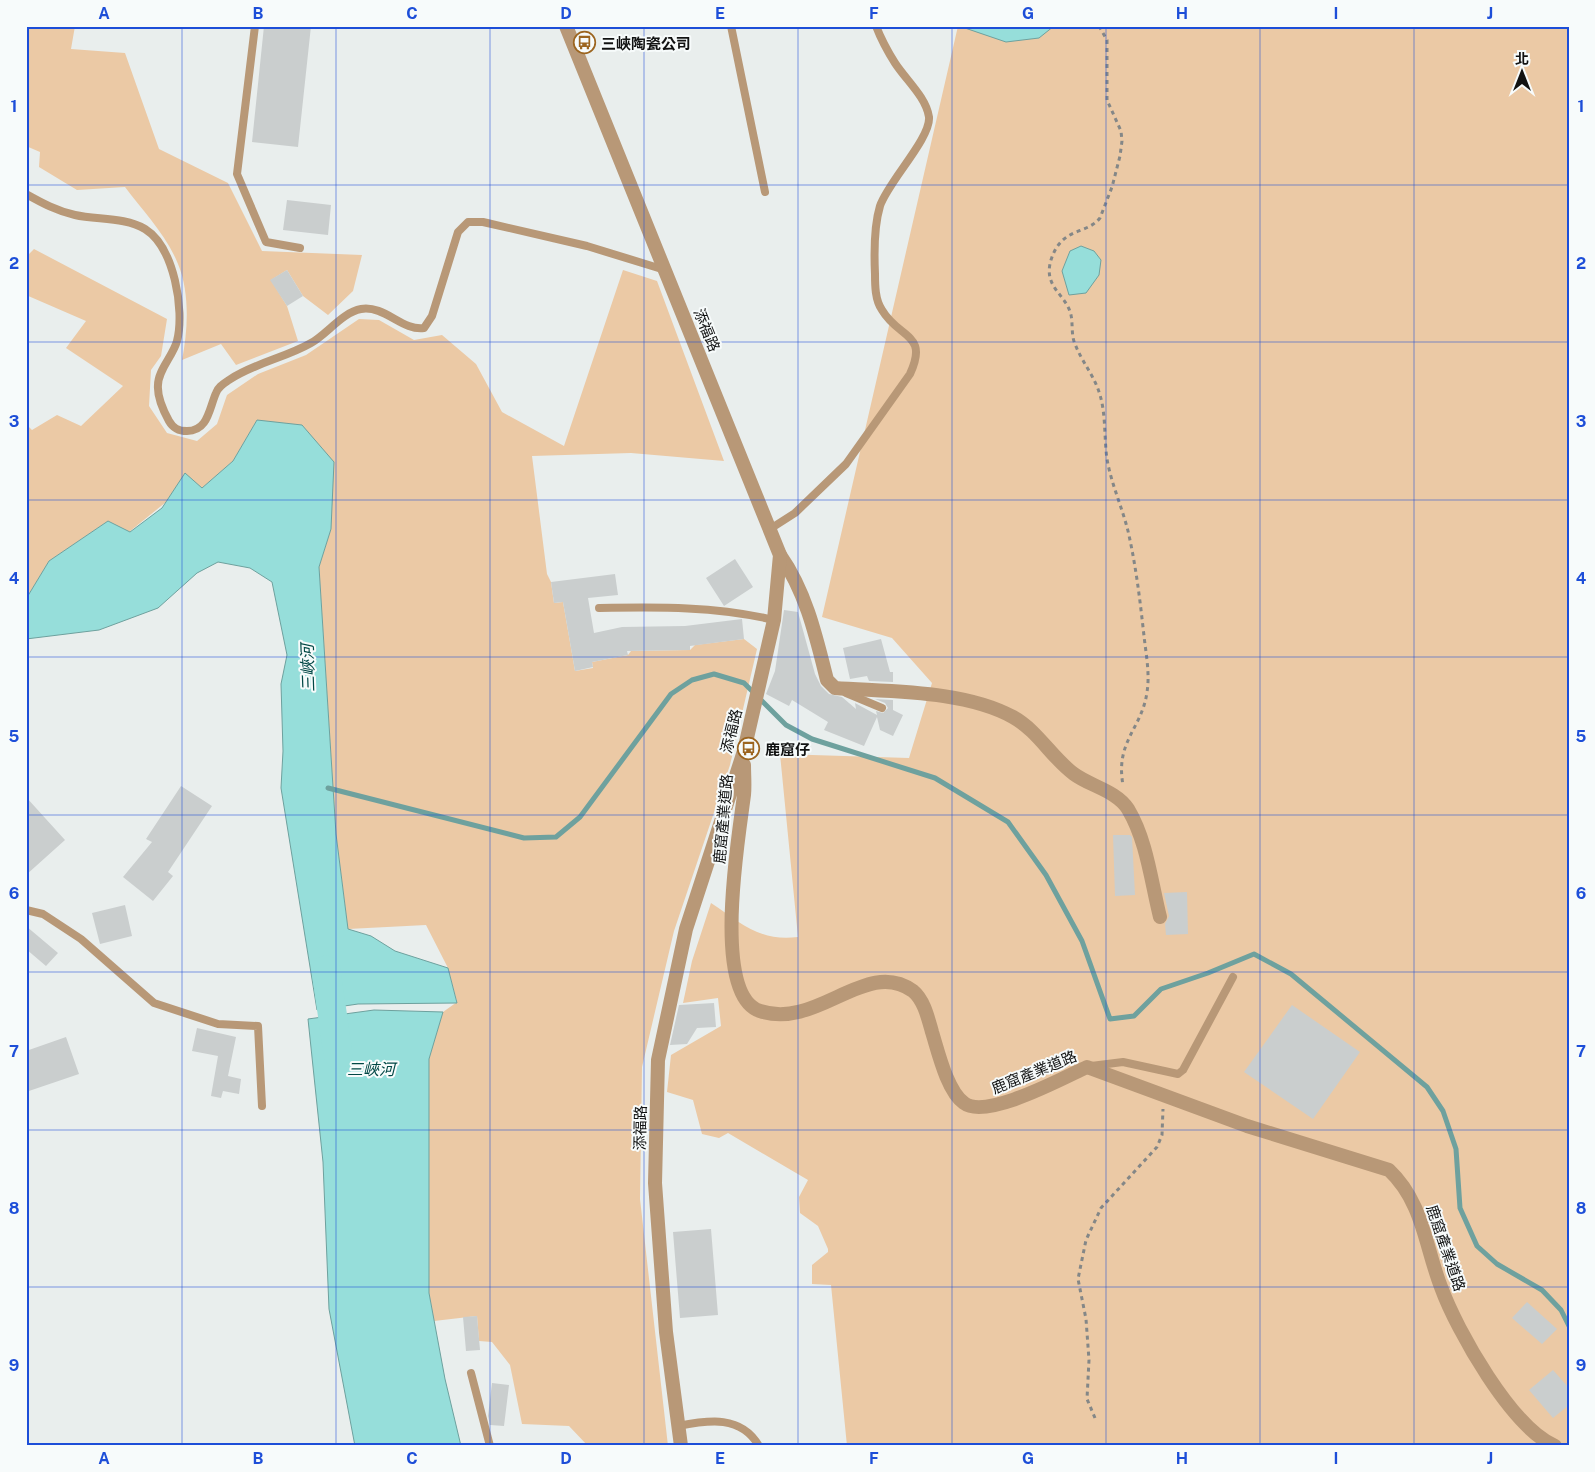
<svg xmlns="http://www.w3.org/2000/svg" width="1595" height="1472" font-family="'Public Sans','Noto Sans TC',sans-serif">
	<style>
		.green { fill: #ebc9a5 }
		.water { fill: #96deda; stroke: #6ea19e }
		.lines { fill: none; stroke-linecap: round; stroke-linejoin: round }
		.stream { stroke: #6ea19e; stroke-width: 5 }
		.river { stroke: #96deda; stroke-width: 29 }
		.building { fill: #cacece }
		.path { stroke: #848787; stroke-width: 3; stroke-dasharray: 4 4; stroke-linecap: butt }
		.service { stroke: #b89877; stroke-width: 8 }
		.minor { stroke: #b89877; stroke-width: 14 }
		.tertiary { stroke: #b89877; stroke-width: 14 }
		.grid { fill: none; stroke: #1d4ed8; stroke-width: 1; stroke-opacity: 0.55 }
		.labels { text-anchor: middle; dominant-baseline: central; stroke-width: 4; stroke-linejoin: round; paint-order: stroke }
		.poi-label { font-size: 15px; font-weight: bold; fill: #111212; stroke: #f7fbfb; text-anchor: start }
		.street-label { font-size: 15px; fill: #111212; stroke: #f7fbfb }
		.water-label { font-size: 16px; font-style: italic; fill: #014745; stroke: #f7fbfb }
		.neatline { fill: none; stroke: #1d4ed8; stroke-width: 2 }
		.grid-label { font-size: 16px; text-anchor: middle; font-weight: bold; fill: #1d4ed8 }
	</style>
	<rect width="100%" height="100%" fill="#e9eeed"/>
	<path class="green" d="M26,26H75L71,49L125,53L159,149L228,183L262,251L362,255L353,291L328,315L303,296L287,270L271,280L287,306L298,341L236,365L221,344L182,360C188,330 190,293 178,264C167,236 143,211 125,187L77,190L39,167L40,152L26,146Z
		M958,26H1569V1446H847L831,1285L812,1284V1265L828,1252V1249L818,1226L800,1213L799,1197L808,1180L728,1133L719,1138L702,1134L693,1100L667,1092L671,1055L721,1026L718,998L683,1003L692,961L711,903C741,923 760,942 798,937L780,754L909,758L932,683L892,638L822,617Z
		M34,249L167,319L161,356L151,370L149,406L167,433L197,441L217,424L227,395L258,374L306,355L359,319L379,320L414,340L442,335L476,364L502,412L564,446L623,270L657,281L724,461L631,453L532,456L547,574L551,582L554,603L563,602L575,671L593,668L592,662L628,655L631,651L690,650L695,645L744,639L757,649L730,765L674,931L642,1067L640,1199L668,1446H588L569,1426L522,1424L510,1365L492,1342L479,1341L477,1316L434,1321L429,1293V1058L443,1012L457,1002L448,968L426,925L348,929L336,834L319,567L331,529L257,420L233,461L201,489L185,474L166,502L129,532L108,521L49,561L26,599V424L32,430L57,415L81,426L123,386L66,348L86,321L26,295V257Z"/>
	<path class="water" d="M959,26H1054L1039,38L1006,42Z
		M1081,246L1094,251L1101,260L1099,275L1086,293L1069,295L1062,271L1070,251Z
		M257,420L302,425L334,462L331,529L319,567L336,834L348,929L371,936L395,951L448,968L457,1003L358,1004L317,1010L281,788L283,751L281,684L287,655L272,582L250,568L218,562L197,573L158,608L99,630L26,639V599L49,561L108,521L130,532L162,508L185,473L202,488L233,461Z
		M374,1010L443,1012L429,1059V1293L445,1379L461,1446H355L329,1309L323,1162L308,1019Z"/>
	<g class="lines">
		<path class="stream" d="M328,788L524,838L556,837L580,817L671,694L692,680L714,674L744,683L786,725L812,739L935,778L1008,822L1046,875L1082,941L1110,1019L1134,1016L1161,989L1208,973L1254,954L1291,974L1427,1087L1443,1111L1456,1149L1460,1208L1477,1246L1497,1264L1542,1290L1561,1310L1569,1326"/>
		<path class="river" d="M326,970L338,1054"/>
	</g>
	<path class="building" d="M264,26H311L298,147L252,142Z
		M287,200L331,205L328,235L283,230Z
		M287,270L303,296L287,306L270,280Z
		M735,559L753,587L724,606L706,578Z
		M615,574L618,595L588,598L594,633L622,627L685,626L742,619L744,639L690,646V650L627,651L628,655L592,662L593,667L575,671L563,602L554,603L551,582Z
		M784,610L798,612L815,674L821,686L829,694L842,697L856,709L855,703L877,715L876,711L883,713L888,708L885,703L875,699L893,700V710L903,715L893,736L880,730L877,717L864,746L824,730L828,722L792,700L789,706L766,694L775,671Z
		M881,639L890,672H893V682L869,681L867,676L850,679L843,648Z
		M181,786L212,806L168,872L173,876L153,901L123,877L152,842L146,839Z
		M26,797L65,840L26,875Z
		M1113,835H1130L1132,837L1135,895L1115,896Z
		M1187,892L1188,934L1166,935L1165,924L1169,916L1164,893Z
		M125,905L132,936L100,944L92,913Z
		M26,926L58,953L46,966L26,949Z
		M714,1003L716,1027L697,1028L687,1044L670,1045L679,1005Z
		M1292,1005L1360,1052L1313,1119L1244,1072Z
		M197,1028L236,1037L228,1076L241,1079L239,1094L223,1091L221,1098L211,1096L218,1056L192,1051Z
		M66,1037L79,1074L26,1092V1051Z
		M711,1229L718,1315L680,1318L673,1232Z
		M1527,1302L1557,1329L1542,1344L1512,1318Z
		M477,1316L480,1350L466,1351L463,1317Z
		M1553,1370L1569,1388V1405L1553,1418L1529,1390Z
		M492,1383L509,1385L504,1426L490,1425L488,1416Z"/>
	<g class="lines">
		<path class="path" d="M1099,26L1107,40V100L1121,131L1122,141L1120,156L1112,187L1100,218C1086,235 1063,227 1052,257C1041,287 1066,293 1071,315C1073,324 1071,335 1075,344C1082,362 1095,377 1100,395C1106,415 1104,438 1107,459C1111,483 1122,507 1128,531C1136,566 1140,600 1144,636C1146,654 1150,674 1147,692C1142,729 1115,741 1123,785
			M1095,1418L1087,1399L1089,1360L1086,1319L1078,1279L1086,1240L1101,1208L1157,1147L1162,1135L1163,1109"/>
		<path class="service" d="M255,26L237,174L266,242L300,248
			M731,26L765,192
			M26,194C42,203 57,211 75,215C97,220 125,217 145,229C174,247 185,310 177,341C173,356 158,370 158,385C157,397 163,410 169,421C173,428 178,431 187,431C208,431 209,409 216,393C218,387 223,384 229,380C254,363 285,358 311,343C327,334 343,312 361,309C385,305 402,331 424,328L432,316L458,232L468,222H483L587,246L665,270
			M770,529L795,513L846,464L910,374C929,333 899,339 882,310C875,300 875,285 875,274C874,252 874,226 880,206C888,182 931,138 929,117C926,97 906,80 895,63C888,52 881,39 876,26
			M599,608C659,607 716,606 774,620
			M846,693L882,708
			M26,910L43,914L81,939L154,1003L218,1024L258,1026L262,1106
			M1091,1066L1123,1062L1178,1074L1183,1070L1233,977
			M471,1373L490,1446
			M678,1426C709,1420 741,1415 759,1446"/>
		<path class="minor" d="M780,555C806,592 816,636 827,680L835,688C891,692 964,690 1013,717C1038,731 1052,758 1074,774C1090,786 1117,791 1128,809C1147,841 1151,881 1160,917"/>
		<path class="tertiary" d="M566,26L780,555L774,620L744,751L686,929L658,1060L655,1183L666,1332L681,1446
			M744,765C744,775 745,785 744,795C739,835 711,995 760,1011C818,1030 866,957 913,991C924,1000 928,1018 932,1032C938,1051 947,1091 964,1103C986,1120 1063,1078 1087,1067L1247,1126L1389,1170C1423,1202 1425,1246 1441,1287C1457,1331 1512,1428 1555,1446"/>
	</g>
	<path class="grid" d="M182,26V1446M336,26V1446M490,26V1446M644,26V1446M798,26V1446M952,26V1446M1106,26V1446M1260,26V1446M1414,26V1446M26,185H1569M26,342H1569M26,500H1569M26,657H1569M26,815H1569M26,972H1569M26,1130H1569M26,1287H1569"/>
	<defs>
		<symbol id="bus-ring" viewBox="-11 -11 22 22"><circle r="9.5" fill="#f7fbfb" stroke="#9c6520" stroke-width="1.5"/><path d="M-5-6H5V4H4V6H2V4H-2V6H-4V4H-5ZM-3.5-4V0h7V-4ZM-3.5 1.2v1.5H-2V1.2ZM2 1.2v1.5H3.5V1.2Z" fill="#9c6520"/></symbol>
	</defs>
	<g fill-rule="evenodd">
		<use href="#bus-ring" x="572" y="30" width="25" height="25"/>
		<use href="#bus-ring" x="736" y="736" width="25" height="25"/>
	</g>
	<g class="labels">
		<g class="poi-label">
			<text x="601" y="43">三峽陶瓷公司</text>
			<text x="765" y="749">鹿窟仔</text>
		</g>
		<g class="street-label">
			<text transform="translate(707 330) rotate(68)">添福路</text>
			<text transform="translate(731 731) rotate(-76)">添福路</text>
			<text transform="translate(723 819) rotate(-85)">鹿窟產業道路</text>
			<text transform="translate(1034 1072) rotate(-22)">鹿窟產業道路</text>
			<text transform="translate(640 1128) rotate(-89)">添福路</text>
			<text transform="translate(1446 1248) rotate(71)">鹿窟產業道路</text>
		</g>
		<g class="water-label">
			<text transform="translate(308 668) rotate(-92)">三峽河</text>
			<text x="371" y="1069">三峽河</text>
		</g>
	</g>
	<rect width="1595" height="1472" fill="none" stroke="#f7fbfb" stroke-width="55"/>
	<g transform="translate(1522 72)" stroke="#f7fbfb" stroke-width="4" paint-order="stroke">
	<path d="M0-4L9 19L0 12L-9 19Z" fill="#111212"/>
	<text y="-8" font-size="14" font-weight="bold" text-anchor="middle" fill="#111212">北</text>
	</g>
	<rect x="28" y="28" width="1540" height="1416" class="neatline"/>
	<g class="grid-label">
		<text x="104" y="19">A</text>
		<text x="258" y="19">B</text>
		<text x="412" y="19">C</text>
		<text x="566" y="19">D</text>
		<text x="720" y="19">E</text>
		<text x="874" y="19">F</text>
		<text x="1028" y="19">G</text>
		<text x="1182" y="19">H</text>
		<text x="1336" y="19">I</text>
		<text x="1490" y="19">J</text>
		<text x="14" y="112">1</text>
		<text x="1581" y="112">1</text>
		<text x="14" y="269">2</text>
		<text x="1581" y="269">2</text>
		<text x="14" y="427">3</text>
		<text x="1581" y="427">3</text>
		<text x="14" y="584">4</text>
		<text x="1581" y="584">4</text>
		<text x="14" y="742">5</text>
		<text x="1581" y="742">5</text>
		<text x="14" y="899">6</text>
		<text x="1581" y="899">6</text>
		<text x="14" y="1057">7</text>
		<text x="1581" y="1057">7</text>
		<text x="14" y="1214">8</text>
		<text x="1581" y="1214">8</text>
		<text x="14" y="1371">9</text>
		<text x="1581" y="1371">9</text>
		<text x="104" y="1464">A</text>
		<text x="258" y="1464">B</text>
		<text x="412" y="1464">C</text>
		<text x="566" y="1464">D</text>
		<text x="720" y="1464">E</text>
		<text x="874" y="1464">F</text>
		<text x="1028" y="1464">G</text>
		<text x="1182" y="1464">H</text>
		<text x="1336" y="1464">I</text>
		<text x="1490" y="1464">J</text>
	</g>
</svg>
